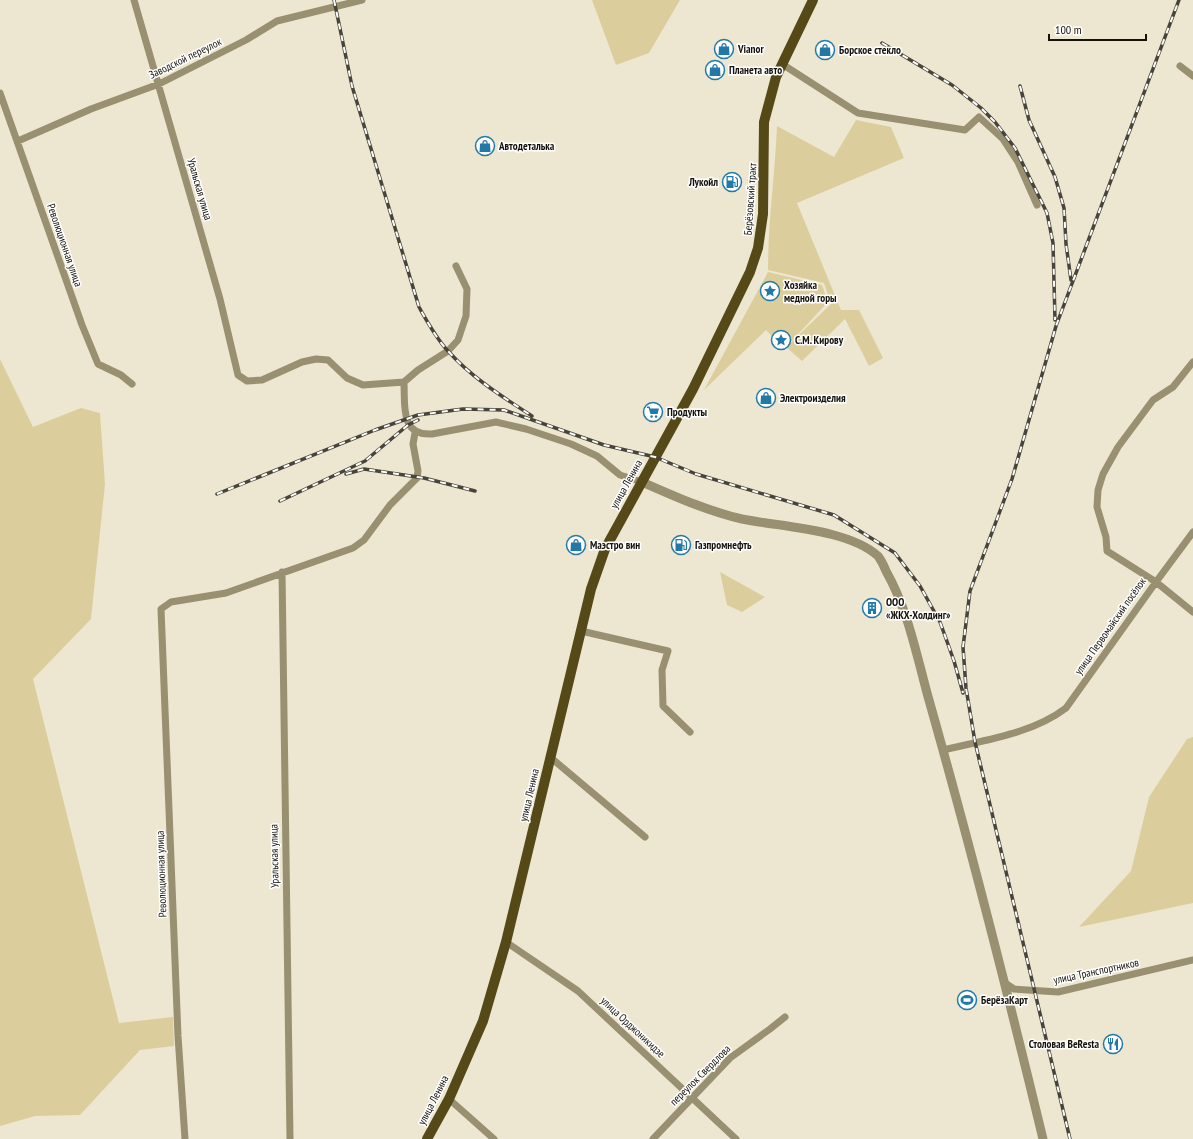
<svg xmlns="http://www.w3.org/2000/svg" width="1193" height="1139" font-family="'PT Sans Narrow',sans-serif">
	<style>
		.green { fill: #dcce9c }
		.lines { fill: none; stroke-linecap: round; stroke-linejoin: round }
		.minor { stroke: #989070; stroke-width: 7 }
		.tertiary { stroke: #989070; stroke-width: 9 }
		.primary { stroke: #564918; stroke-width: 10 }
		.rail-casing { stroke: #484439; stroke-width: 3.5 }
		.rail { stroke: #fff; stroke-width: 2; stroke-dasharray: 6; stroke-linecap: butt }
		.labels { text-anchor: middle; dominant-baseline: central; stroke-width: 3; stroke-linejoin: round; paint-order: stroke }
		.poi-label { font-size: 11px; font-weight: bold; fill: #15120b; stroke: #fff; text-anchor: start }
		.street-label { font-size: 11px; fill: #15120b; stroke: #fff }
	</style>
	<rect width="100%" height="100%" fill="#ede7d1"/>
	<path class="green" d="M592,0H680L649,53L616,65Z
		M856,120L891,127L904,158L797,203L841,310H859L883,358L869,366L845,319L802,361L786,347L784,349L766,330L704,390L768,272L822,285L828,302L787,346L831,304L824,283L768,270C768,222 775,174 777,126L834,157Z
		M0,359L33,427L81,408L100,413L105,484L91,619L33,679L119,1023L173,1017L174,1046L140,1050L80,1115L35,1116L0,1126Z
		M720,572L765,597L742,612L727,605Z
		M1193,737V903L1079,927L1131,871L1149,797L1187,739Z"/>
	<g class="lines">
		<path class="minor" d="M134,0L220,299L238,375L247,381L262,380L302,362L316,359L328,360L347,378L363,385L404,382L418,370L448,351L458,340L466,316L467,289L456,266
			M782,64L858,113L965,130L979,117L1003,139L1018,162L1037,205
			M1180,66L1193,76
			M0,93L82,325L98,364L121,375L132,384
			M18,141L91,109L159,84L246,40L277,21L362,0
			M404,382C405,406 400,436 432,434L496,422L526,429L571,444L597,456L620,475L642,482
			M1193,532L1156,582L1193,612
			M282,572L290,1139
			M581,631L668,651L662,670L663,706L690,732
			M943,750C984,740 1032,734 1066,708L1156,582L1107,551L1106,537L1097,507L1098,490L1103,474L1118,447L1153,400L1173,387L1193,362
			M550,757L645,837
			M506,942L578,991L736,1139
			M1005,983L1014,989L1058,992L1193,960
			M449,1099L494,1139
			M185,1139L178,1036L161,609L171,602L226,593L353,548L364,540L390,505L417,478L418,471L413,444L415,433
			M653,1139L730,1058L770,1029L785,1017"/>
		<path class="tertiary" d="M642,482C674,496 707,511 742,519C781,527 848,529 878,556C881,560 884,566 886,571C907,608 916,652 927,693C969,841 1007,990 1043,1139"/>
		<path class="primary" d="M427,1139L449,1099L483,1021L506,942L591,589L605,549L693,389L750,272L758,248L763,214L764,122L776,77L813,0"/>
		<defs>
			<path id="rail" d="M334,0L352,86L419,307C428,323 436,338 448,351C472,378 503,397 532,416
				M882,43L952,85L981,108L995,122L1015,148L1047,213L1053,243L1055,320
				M1020,86L1029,120L1055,177L1064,208L1066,244L1071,280
				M346,474L364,469L424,478L475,491
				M217,494L375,430L418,415L463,409L504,410L604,445L655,457L696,474L834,515L895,553L920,586L940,622L954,661L963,693
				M280,501L365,461L408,425L418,420
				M1070,1139L975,742L966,688L963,647L970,591L1012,479L1056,326L1179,0"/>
		</defs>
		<use href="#rail" class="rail-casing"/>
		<use href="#rail" class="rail"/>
	</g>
	<defs>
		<symbol id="shop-ring" viewBox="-11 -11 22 22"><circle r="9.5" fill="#fff" stroke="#2279a8" stroke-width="1.5"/><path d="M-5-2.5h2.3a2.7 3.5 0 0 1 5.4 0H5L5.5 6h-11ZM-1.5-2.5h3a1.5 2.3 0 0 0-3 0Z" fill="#2279a8"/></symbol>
		<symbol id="fuel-ring" viewBox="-11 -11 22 22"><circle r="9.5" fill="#fff" stroke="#2279a8" stroke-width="1.5"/><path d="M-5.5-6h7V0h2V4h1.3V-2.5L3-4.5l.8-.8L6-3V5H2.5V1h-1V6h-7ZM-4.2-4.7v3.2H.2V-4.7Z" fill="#2279a8"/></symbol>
		<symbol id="sight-ring" viewBox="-11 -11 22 22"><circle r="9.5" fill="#fff" stroke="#2279a8" stroke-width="1.5"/><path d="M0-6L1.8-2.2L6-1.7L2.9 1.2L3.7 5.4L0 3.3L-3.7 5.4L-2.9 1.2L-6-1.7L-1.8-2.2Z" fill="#2279a8"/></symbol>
		<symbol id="supermarket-ring" viewBox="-11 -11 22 22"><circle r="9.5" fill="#fff" stroke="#2279a8" stroke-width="1.5"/><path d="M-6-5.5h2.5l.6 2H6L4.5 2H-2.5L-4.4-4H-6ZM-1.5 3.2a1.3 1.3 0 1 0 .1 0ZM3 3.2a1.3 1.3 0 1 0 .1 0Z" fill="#2279a8"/></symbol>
		<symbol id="building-ring" viewBox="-11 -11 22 22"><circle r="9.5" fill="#fff" stroke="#2279a8" stroke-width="1.5"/><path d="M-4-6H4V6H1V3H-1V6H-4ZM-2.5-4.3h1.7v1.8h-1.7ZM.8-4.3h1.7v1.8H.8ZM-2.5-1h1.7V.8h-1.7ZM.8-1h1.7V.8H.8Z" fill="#2279a8"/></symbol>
		<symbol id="stadium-ring" viewBox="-11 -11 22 22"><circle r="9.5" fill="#fff" stroke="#2279a8" stroke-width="1.5"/><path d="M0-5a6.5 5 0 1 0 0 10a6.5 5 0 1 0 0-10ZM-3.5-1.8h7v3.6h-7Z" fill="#2279a8"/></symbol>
		<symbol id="restaurant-ring" viewBox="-11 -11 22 22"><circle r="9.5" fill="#fff" stroke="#2279a8" stroke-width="1.5"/><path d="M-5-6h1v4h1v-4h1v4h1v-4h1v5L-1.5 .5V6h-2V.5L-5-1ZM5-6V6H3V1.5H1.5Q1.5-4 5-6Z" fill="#2279a8"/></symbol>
	</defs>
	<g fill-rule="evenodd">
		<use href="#shop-ring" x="713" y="38" width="22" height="22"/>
		<use href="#shop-ring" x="814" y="39" width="22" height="22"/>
		<use href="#shop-ring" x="704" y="59" width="22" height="22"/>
		<use href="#shop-ring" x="474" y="135" width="22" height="22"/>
		<use href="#fuel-ring" x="721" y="171" width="22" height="22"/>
		<use href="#sight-ring" x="759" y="280" width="22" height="22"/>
		<use href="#sight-ring" x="770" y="329" width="22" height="22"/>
		<use href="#shop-ring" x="755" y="387" width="22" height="22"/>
		<use href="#supermarket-ring" x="642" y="401" width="22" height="22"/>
		<use href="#shop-ring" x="565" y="534" width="22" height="22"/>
		<use href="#fuel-ring" x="670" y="534" width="22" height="22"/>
		<use href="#building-ring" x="861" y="597" width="22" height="22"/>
		<use href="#stadium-ring" x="956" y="989" width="22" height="22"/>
		<use href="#restaurant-ring" x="1102" y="1033" width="22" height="22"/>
	</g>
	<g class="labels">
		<g class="poi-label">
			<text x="738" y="49">Vianor</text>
			<text x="839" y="50">Борское стекло</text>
			<text x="729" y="70">Планета авто</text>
			<text x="499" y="146">Автодеталька</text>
			<text x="718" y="182" text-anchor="end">Лукойл</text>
			<text x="784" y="285">Хозяйка<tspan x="784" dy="13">медной горы</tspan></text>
			<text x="795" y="340">С.М. Кирову</text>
			<text x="780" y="398">Электроизделия</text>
			<text x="667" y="412">Продукты</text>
			<text x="590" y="545">Маэстро вин</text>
			<text x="695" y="545">Газпромнефть</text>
			<text x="886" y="602">ООО<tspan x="886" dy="13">«ЖКХ-Холдинг»</tspan></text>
			<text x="981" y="1000">БерёзаКарт</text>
			<text x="1099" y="1044" text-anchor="end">Столовая BeResta</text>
		</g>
		<g class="street-label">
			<text transform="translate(185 58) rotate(-26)">Заводской переулок</text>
			<text transform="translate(200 189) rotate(74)">Уральская улица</text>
			<text transform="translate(750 199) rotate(-86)">Берёзовский тракт</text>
			<text transform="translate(65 245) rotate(71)">Революционная улица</text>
			<text transform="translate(626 484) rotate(-61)">улица Ленина</text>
			<text transform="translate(1110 626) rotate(-55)">улица Первомайский посёлок</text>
			<text transform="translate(529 795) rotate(-77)">улица Ленина</text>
			<text transform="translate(274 856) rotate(-91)">Уральская улица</text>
			<text transform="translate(161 874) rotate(-92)">Революционная улица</text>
			<text transform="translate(1096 971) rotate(-12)">улица Транспортников</text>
			<text transform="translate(633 1027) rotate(43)">улица Орджоникидзе</text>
			<text transform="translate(700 1075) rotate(-45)">переулок Свердлова</text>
			<text transform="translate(433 1100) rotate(-63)">улица Ленина</text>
		</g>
	</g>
	<path d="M1049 34v6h97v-6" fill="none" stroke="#15120b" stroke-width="2"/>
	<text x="1055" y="34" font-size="12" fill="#15120b" stroke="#ffffff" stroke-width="3" paint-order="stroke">100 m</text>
</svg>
